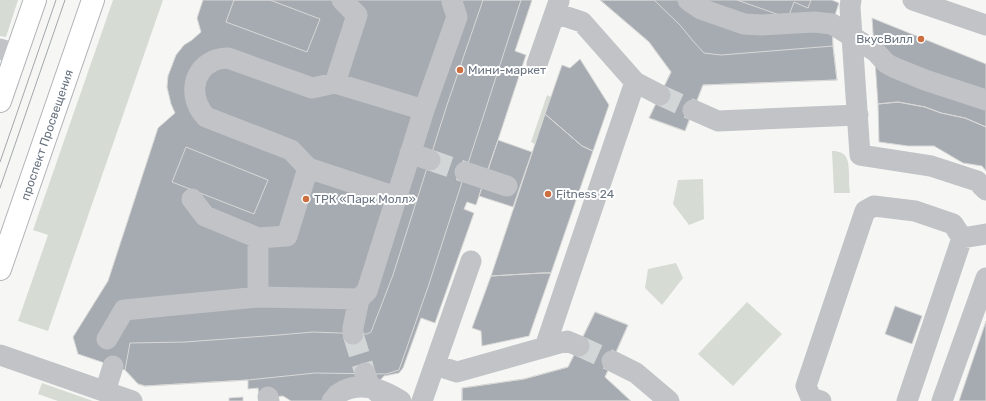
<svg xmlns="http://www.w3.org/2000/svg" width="986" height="401" font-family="Rubik,sans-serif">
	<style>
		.green { fill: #d6dbd4 }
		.building { fill: #a5abb1; stroke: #d8d8d7 }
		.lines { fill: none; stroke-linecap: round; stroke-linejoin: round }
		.minor-tunnel { stroke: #d3d6d7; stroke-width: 21; stroke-dasharray: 21 10; stroke-linecap: butt }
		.major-casing { stroke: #b2b5b9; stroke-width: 24 }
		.minor { stroke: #c1c3c7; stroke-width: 21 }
		.major { stroke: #fff; stroke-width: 22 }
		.tram { stroke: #a2a6ac; stroke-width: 1 }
		.minor-bridge { stroke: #c1c3c7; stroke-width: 21 }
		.poi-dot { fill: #cc6e3f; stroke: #fff; stroke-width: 1.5 }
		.labels { text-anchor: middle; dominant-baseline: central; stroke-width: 4; stroke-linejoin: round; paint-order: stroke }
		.poi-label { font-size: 12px; fill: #6a7481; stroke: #fff; text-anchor: start }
		.street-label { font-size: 12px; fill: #6a7481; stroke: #fff }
	</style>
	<rect width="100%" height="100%" fill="#f6f7f4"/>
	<path class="green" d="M0,0H18L6,37L0,36Z
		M113,0H163L48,331L18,321L48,235L33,230Z
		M547,95L551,97L535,144L531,142Z
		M832,151C847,151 849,160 849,173C849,180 849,187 850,193H834Z
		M703,179L704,219L689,225L673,204L678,180Z
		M676,263L683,278L662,305L645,288L648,269Z
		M747,302L782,334L733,386L698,354Z
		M42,383L93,401H58L38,394Z"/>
	<path class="building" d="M203,0H532L515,51L526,55L498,140L476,205L467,202L464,209L474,213L435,323L421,318L403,368L399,373L384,376L376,385L325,401H291L283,396L259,398L258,388L248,389V380L145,386L138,384L125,370L78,354L73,337L108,281L158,128L175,113L171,104L167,87L168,76L176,55L184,45L192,40L201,32L197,18Z
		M234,0H270L320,19L307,52L226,22Z
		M483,0H521L428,287L399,370L386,374L315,373L248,380L145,386L138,384L125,370L130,343L185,342L279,335L313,332L367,334L371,332L393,275L447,105Z
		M600,0H832L839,3L832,24L833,46L837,80L703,85L685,131L649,118L671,72L649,42Z
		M600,0H654L680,25L693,41L704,53L721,55L833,46L837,80L703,85L685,131L649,118L671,72L649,42Z
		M737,0H811L808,8L794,2L788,18Z
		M872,18L986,64V127L965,118L941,113L925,107L898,102L878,104Z
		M580,59L609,105L593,151L582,146L545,114L562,65L570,68Z
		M898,102L925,107L941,113L965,118L986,127V171L982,166L963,163L934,146H908L879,142L878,104Z
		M545,114L582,146L593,151L551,273H542L491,276Z
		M498,140L532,152L513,207L479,196Z
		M186,147L268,180L254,214L172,182Z
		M542,273H551L529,336L482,346L481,331L472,328L491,276Z
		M895,306L922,316L912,344L885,334Z
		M595,312L628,325L605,377L631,401H462V388L524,379L568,367Z
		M595,312L628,325L605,377L631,401H462V388L524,379L568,367Z
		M986,321V401H959Z
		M243,397V401H229V398Z"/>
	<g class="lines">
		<path class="minor-tunnel" d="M660,95L693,110
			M430,160L465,172
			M353,334L365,373
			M579,346L612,361"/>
		<defs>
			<path id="major" d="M0,101L35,0
				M0,269L93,0"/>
		</defs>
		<use href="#major" class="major-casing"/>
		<path class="minor" d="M688,0L701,9L744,24L761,25L814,22L832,24
			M851,0L850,7L860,155L931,166L977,181L986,190
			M913,0L986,25
			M555,13L582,22L635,82L660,95
			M0,49L16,54
			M875,51L886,63L893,67L925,80L986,100
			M537,64L559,1
			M335,83L424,110
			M693,110L718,121L858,115
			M410,153L430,160
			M308,168L291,150L206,117C190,100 190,72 213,61C218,59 222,58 228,58L312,88L335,83L357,15L342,0
			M465,172L507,186
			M192,199L205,216L258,238V297
			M258,238L287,236L308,168L396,197
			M353,334V328L359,299L367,291L424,110L457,17L452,2L453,0
			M107,339L124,310L258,297L359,299
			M545,347L635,82
			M0,355L132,401
			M612,361L636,373L669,401
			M435,365L457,372L567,341L579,346
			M105,392L113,366
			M268,397L269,401
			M332,401C334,399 336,396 338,394C358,380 383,389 401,401
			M422,401L471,261
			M821,401L811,398L806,386L865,211L874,206L915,211L953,224L962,238
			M907,401L962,238L986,234
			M942,401L986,278"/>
		<use href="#major" class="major"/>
		<path class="tram" d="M0,162L56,0
			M0,188L65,0"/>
		<path class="minor-bridge" d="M832,24L875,51
			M365,373L369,384L377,392"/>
	</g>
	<g class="poi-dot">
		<circle cx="921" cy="39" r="4"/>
		<circle cx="460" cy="70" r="4"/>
		<circle cx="548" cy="194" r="4"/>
		<circle cx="306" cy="199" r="4"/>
	</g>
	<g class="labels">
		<g class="poi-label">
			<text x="913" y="39" text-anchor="end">ВкусВилл</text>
			<text x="468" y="70">Мини-маркет</text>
			<text x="556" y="194">Fitness 24</text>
			<text x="314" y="199">ТРК «Парк Молл»</text>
		</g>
		<g class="street-label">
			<text transform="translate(47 135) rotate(-71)">проспект Просвещения</text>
		</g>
	</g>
</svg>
